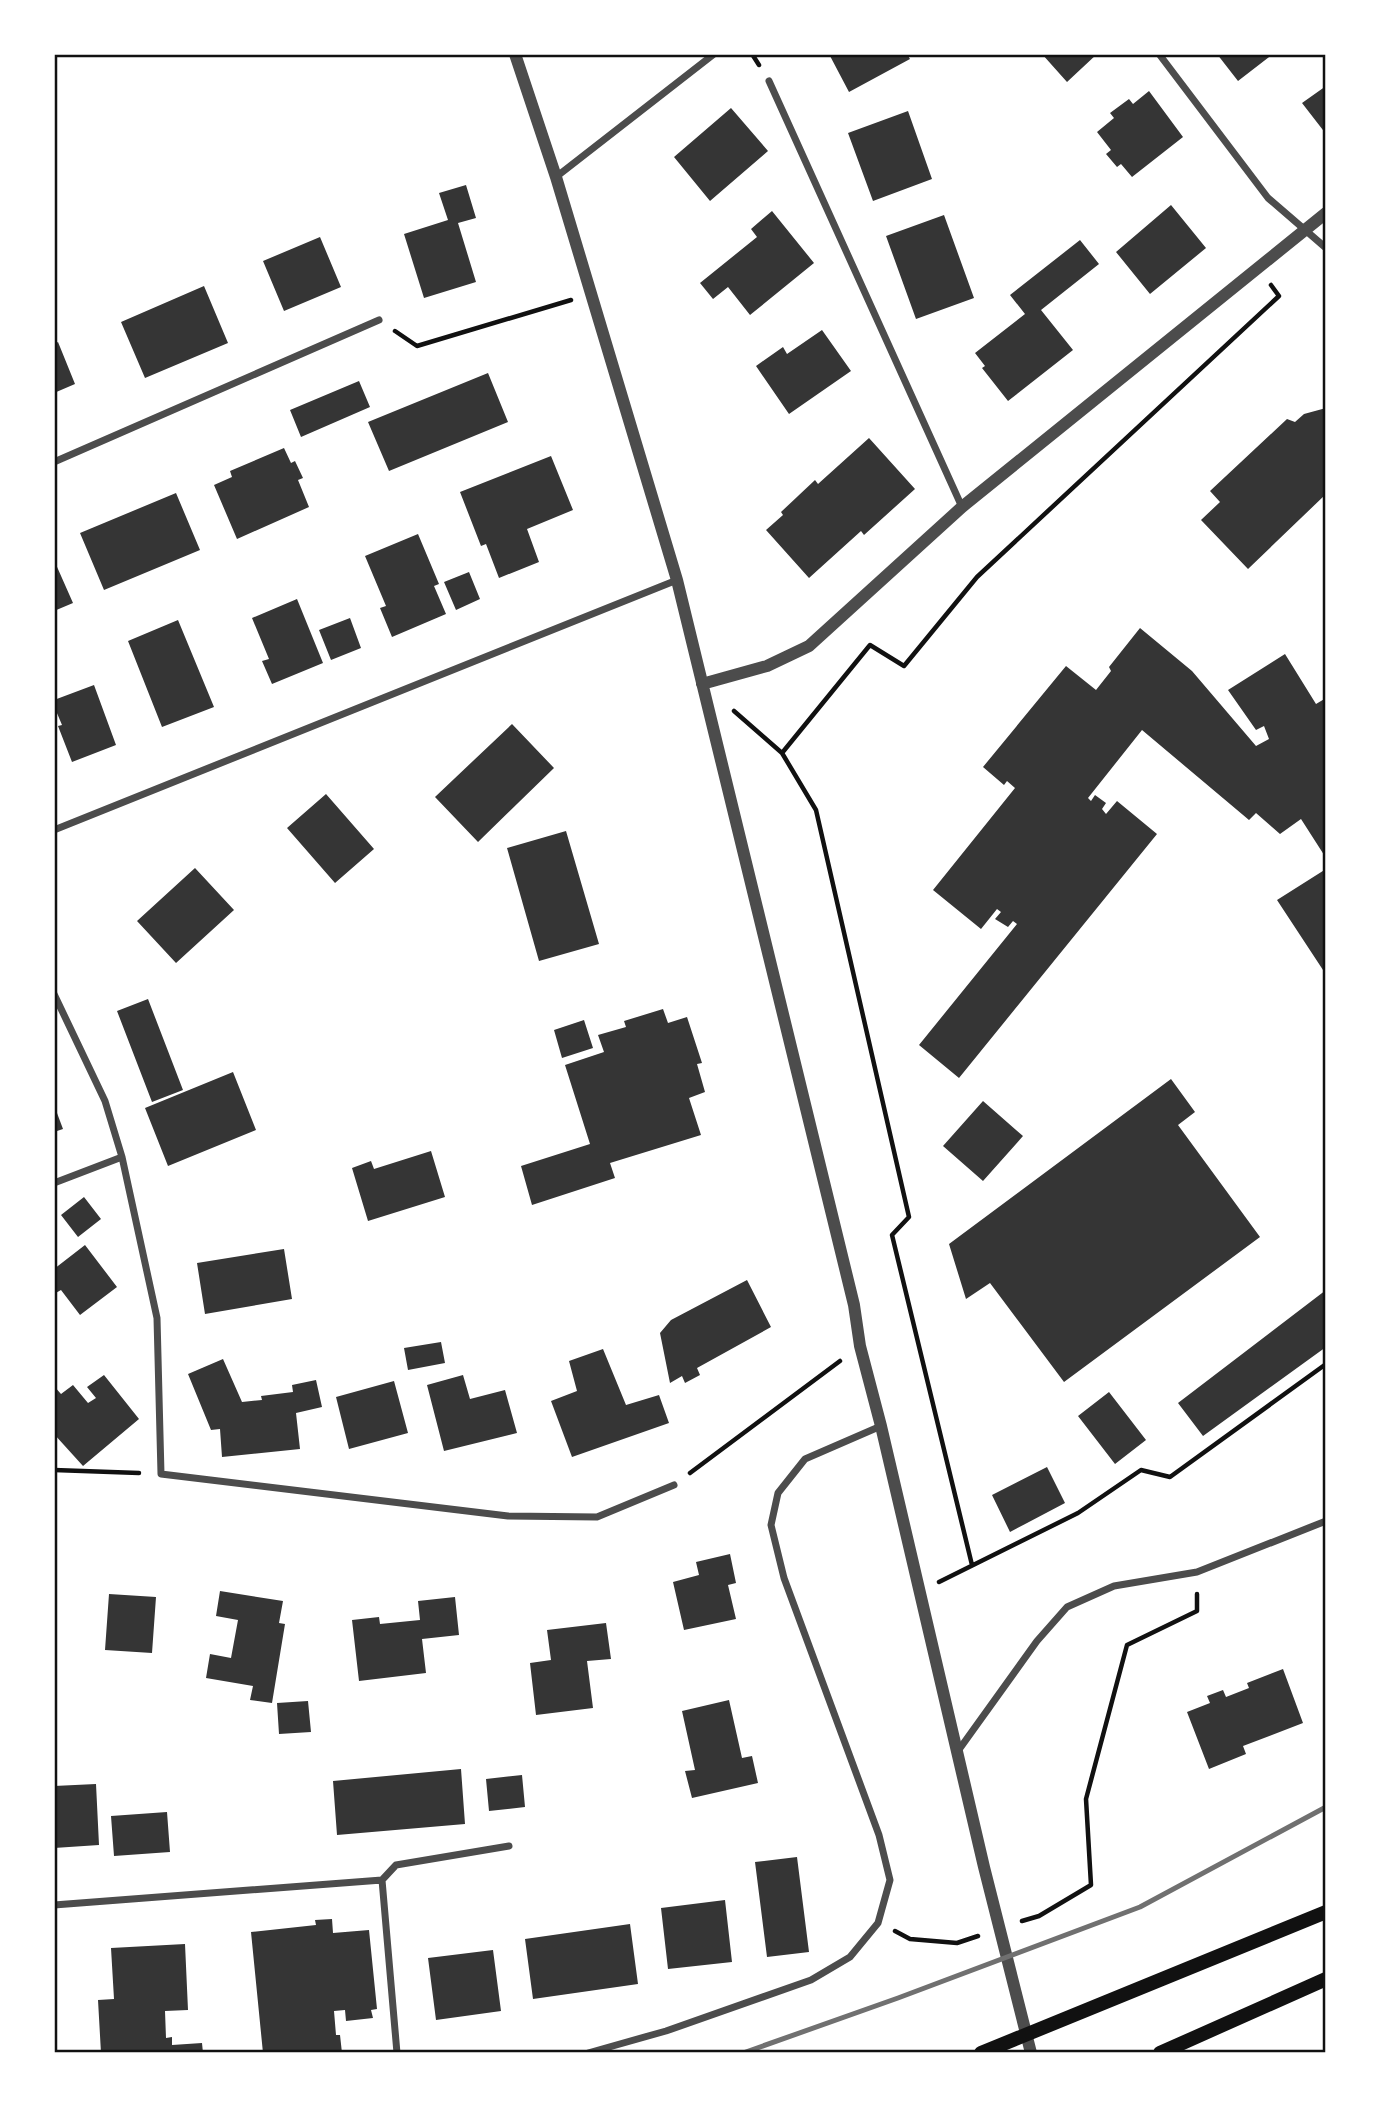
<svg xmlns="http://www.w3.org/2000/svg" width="1380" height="2107" font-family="'Golos Text',sans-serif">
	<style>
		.building { fill: #353535 }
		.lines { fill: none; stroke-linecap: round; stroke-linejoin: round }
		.path { stroke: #111; stroke-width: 4.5 }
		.minor { stroke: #4c4c4c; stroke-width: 7 }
		.tertiary { stroke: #4c4c4c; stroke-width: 12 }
		.secondary { stroke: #111; stroke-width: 14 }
		.rail { stroke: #707070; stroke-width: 5 }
		.neatline { fill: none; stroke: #111; stroke-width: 2.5 }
	</style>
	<rect width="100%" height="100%" fill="#fff"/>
	<path class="building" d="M829,54H907L910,59L849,92Z
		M1042,54H1097L1067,82Z
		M1217,54H1273L1238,81Z
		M1326,86V134L1302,103Z
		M1149,91L1183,137L1132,177L1121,164L1117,167L1106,154L1111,150L1097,132L1114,118L1110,113L1129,99L1133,104Z
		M731,108L768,151L710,201L674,157Z
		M908,111L932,179L873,201L848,133Z
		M466,185L476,218L458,223L476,282L424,298L404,234L448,220L439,193Z
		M1171,205L1206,248L1150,294L1116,252Z
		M772,211L814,263L750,315L728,287L713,299L700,283L757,237L751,229Z
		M944,215L974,298L916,319L886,236Z
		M320,237L341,287L284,311L263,261Z
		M1080,240L1099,264L1041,310L1073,350L1008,401L982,368L985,366L975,353L1025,314L1010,295Z
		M204,286L228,343L145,378L121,322Z
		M822,330L851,371L789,414L756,366L783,347L787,354Z
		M58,342L75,384L54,393V344Z
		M488,373L508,422L389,471L368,422Z
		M359,381L370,407L301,437L290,410Z
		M1326,408V494L1248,569L1201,520L1220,502L1210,491L1287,419L1295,422L1304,414Z
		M869,438L915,489L864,535L861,531L809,578L766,530L783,515L781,512L815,480L818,484Z
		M284,448L291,463L295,461L303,478L298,480L309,507L237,539L214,485L232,477L230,471Z
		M551,456L573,510L527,529L539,562L499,578L486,544L481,546L460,492Z
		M176,493L200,550L104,590L80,533Z
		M418,534L439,584L434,586L446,614L392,637L380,608L386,606L365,556Z
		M54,560L73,603L54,611Z
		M469,572L480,599L456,610L444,582Z
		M297,599L323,663L272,684L262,661L269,659L252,618Z
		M350,618L361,648L331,660L319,630Z
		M178,620L214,707L162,727L128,641Z
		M1140,628L1192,671L1256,746L1269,739L1264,726L1256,730L1228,690L1285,654L1316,704L1326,698V858L1301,819L1280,834L1256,813L1249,820L1142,730L1088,798L1091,801L1095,795L1106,803L1102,809L1106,814L1117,801L1157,834L959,1078L919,1045L1017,924L1013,921L1008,927L995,919L1001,912L997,909L981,929L933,890L1015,788L1007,781L1004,785L983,767L1066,666L1096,690L1111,671L1109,667Z
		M94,685L116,745L72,762L58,726L62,725L54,706V700Z
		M512,724L554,768L478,842L435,797Z
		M326,794L374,849L335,883L287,828Z
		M566,831L599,944L539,961L507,848Z
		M195,868L234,910L176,963L137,921Z
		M1326,869V969L1323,970L1277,900Z
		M148,999L183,1090L152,1102L117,1011Z
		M663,1009L668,1023L687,1017L702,1063L697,1064L705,1092L689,1098L701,1135L610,1163L615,1178L532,1205L521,1166L590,1144L565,1065L604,1052L598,1035L626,1027L624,1021Z
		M584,1020L593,1048L562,1058L554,1030Z
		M233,1072L256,1130L168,1166L145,1108Z
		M1171,1079L1195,1112L1178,1125L1260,1237L1064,1382L990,1283L966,1299L949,1244Z
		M983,1101L1023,1136L983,1181L943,1146Z
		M54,1105L63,1129L54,1132Z
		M431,1151L445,1197L368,1221L352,1168L371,1161L374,1169Z
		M84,1197L101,1219L78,1237L61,1215Z
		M85,1245L117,1287L80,1315L61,1290L54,1294V1269Z
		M284,1249L292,1299L205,1314L197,1263Z
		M747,1280L771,1327L697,1368L700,1375L685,1383L682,1376L670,1383L660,1333L671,1320Z
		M1326,1290V1347L1203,1436L1178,1403Z
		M441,1342L445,1363L408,1370L404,1348Z
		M603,1349L626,1405L659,1395L669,1423L572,1457L551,1401L577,1391L569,1361Z
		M223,1359L242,1402L262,1400L261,1396L293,1392L292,1385L316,1380L322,1407L296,1413L300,1449L222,1457L220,1429L211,1430L188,1374Z
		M104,1375L139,1419L83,1466L54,1434V1386L61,1394L73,1385L88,1403L96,1398L87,1387Z
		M463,1375L470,1399L505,1390L517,1433L444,1451L427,1385Z
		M394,1381L408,1433L349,1449L336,1397Z
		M1109,1392L1146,1440L1115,1464L1078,1416Z
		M1047,1467L1065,1503L1010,1532L992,1495Z
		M730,1554L736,1583L728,1585L736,1619L684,1630L673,1582L699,1575L696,1562Z
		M220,1591L283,1601L279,1623L285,1624L272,1703L250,1700L253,1686L206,1678L210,1654L231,1658L238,1620L216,1616Z
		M109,1594L156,1597L152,1653L105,1650Z
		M455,1597L459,1635L422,1639L426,1673L359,1681L352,1620L379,1617L380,1624L420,1620L418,1601Z
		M606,1623L611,1659L587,1661L593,1708L536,1715L530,1663L551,1660L547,1630Z
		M1283,1669L1303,1723L1243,1746L1246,1754L1209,1769L1187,1712L1210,1703L1207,1696L1223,1690L1226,1697L1249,1688L1247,1683Z
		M729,1700L742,1758L752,1756L758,1783L692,1798L685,1771L695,1770L682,1711Z
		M308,1701L311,1732L279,1734L277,1703Z
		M461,1769L465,1824L337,1835L333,1781Z
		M522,1775L525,1807L489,1811L486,1779Z
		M96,1784L99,1845L54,1848V1786Z
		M167,1812L170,1852L114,1856L111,1816Z
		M797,1857L809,1952L767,1957L755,1862Z
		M725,1900L732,1962L668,1969L661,1908Z
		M332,1919L333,1933L369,1930L377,2009L371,2010L373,2018L346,2021L345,2010L334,2011L336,2035H340L342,2053H263L251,1932L316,1925L315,1920Z
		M630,1924L638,1984L533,1999L525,1939Z
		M185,1944L188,2010L165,2011L166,2038L172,2037V2045L202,2043L203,2053H101L98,2000L114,1999L111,1948Z
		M493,1950L501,2011L436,2020L428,1958Z"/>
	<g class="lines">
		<path class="path" d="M752,54L759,65
			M395,331L417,346L571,300
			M734,711L782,753L816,810L909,1217L892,1235L972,1565
			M782,753L870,645L904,666L977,577L1279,296L1271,285
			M54,1470L139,1473
			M690,1473L840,1361
			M939,1582L1078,1513L1141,1470L1170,1477L1326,1364
			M1022,1921L1039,1916L1091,1885L1086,1799L1127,1645L1197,1611V1594
			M895,1931L910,1939L957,1943L978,1936"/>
		<path class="minor" d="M1159,54L1268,198L1326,248
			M769,81L962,507
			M556,177L714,54
			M54,462L379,320
			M54,830L677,580
			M54,994L105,1101L122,1157L157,1318L161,1474L508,1516L597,1517L674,1485
			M54,1183L122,1157
			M958,1751L1037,1641L1067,1607L1114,1586L1197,1572L1326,1521
			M382,1880L396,1865L509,1846
			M54,1905L382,1880L397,2053
			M588,2053L666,2031L811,1980L850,1957L878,1923L890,1880L879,1835L784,1578L771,1525L778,1493L805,1459L881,1426"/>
		<path class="tertiary" d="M515,54L556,177L677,580L854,1305L860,1346L881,1426L984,1867L1031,2053
			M702,684L767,666L809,646L962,507L1326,213"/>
		<path class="secondary" d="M981,2053L1326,1912
			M1160,2053L1326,1979"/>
		<path class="rail" d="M743,2053L898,1998L1140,1907L1326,1807"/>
	</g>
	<rect width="1380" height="2107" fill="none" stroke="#ffffff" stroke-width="112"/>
	<rect x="56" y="56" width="1268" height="1995" class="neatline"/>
</svg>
